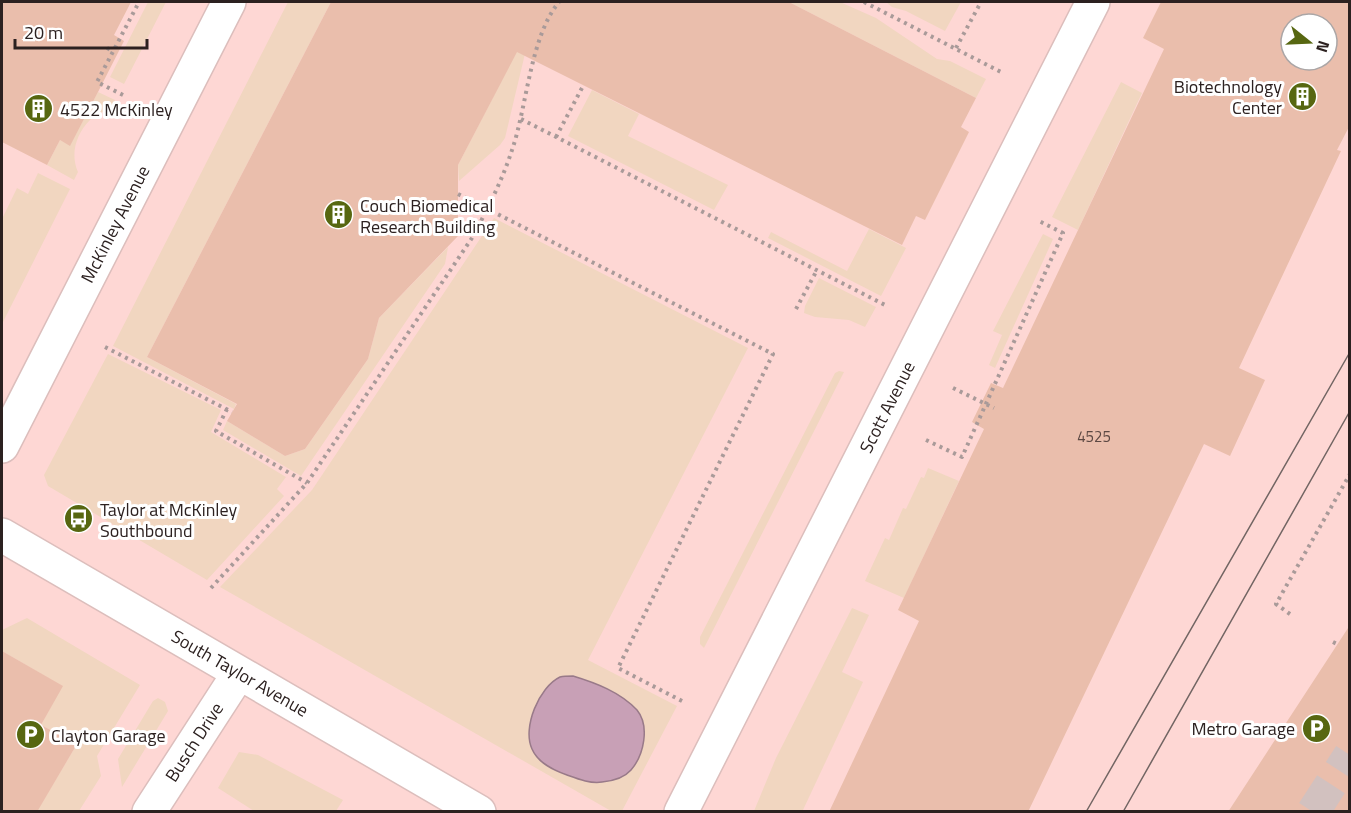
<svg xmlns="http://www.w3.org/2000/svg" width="1351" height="813" font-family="'Titillium Web',sans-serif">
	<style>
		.built { fill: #fed7d4; fill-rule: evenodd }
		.green { fill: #f1d6c0 }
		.water { fill: #c8a0b6; stroke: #997a89; stroke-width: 1.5 }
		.building { fill: #eabeac; fill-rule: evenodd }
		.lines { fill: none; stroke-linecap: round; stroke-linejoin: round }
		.minor-tunnel { stroke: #d2c1bf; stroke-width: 33; stroke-dasharray: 33 16; stroke-linecap: butt }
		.minor-casing { stroke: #dcbebc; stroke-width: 36 }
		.path { stroke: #a99a99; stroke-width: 4; stroke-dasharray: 3 4.5; stroke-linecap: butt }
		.minor { stroke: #fff; stroke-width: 33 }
		.tram { stroke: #726563; stroke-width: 1.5 }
		.labels { text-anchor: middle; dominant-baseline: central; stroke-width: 6; stroke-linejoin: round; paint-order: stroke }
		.number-label { font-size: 15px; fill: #5c4843 }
		.poi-label { font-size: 18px; fill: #2c2120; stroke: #fff; text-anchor: start }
		.street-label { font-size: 18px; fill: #2c2120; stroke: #fff }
	</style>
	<rect width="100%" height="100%" fill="#fbe9e7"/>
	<path class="built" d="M2,2H1349V811L2,812ZM1291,24H1327V60H1291Z"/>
	<path class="green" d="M148,2H166L124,84L110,77Z
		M288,2H331L147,357L236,404L234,409L113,346Z
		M789,2H840L876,18L937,59L950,61L986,79L976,98Z
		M886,2H961L945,31L906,11L892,7Z
		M533,20L505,138L500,145L459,181L458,165Z
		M1121,82L1142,93L1078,230L1052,217Z
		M592,90L639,114L628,136L728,185L714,210L568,136Z
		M98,92L115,100C110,111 98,113 90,120C76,134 70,154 78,172L74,180L47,165L60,140L70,145Z
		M38,173L70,189L2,324V219L17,188L28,194Z
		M494,218L748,348L588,660L677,706L622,811H611L220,587L312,490Z
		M869,229L906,248L881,296L768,238L771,232L847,271Z
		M1043,234L1053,239L995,368L989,365L1002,335L993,331Z
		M448,247L445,264L301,476L223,430L227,421L285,456L305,449L368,359L379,318Z
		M819,278L876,307L865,327L849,320L815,317L804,313L805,306Z
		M108,354L221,410L211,432L286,477L277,489L284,496L207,580L48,486L44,475Z
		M839,371L844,372L704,648L700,644V637L835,373Z
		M928,468L959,481L904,598L865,581L885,538L889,540L903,508L906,509L921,477L924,478Z
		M852,608L869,615L842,672L863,682L803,810L806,811H754L776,758Z
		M27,618L140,685L97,756L101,776L79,811H37L77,744L41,725L62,686L2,651V630Z
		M158,698L165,702L168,711L122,787L118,759L153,701Z
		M239,752L258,755L343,800L336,811H254L218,788Z"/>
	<path class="water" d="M573,676C596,683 620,692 637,710C650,726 644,755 631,770C624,778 613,781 602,782C591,784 578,779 567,775C553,770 538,763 532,749C522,728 539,687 560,677C564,676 569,676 573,676Z"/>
	<path class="building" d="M2,2H131L114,35L124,41L98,92L70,146L60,140L47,165L2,142Z
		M331,2H789L976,98L961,127L969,132L925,220L916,216L902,245L517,52L458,165V236L379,318L368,359L305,449L285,456L227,421L237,404L147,357Z
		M1161,2H1350V125L1337,150L1341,151L1239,368L1265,380L1230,456L1204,444L1028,812H829L919,621L898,610L984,429L972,422L991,383L1003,388L1164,49L1143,38ZM1291,24H1327V60H1291Z
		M1350,625V812H1228Z
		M2,651L63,686L41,725L77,744L37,812H2Z"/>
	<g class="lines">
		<path class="minor-tunnel" d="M1313,812L1350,755"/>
		<defs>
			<path id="minor" d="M2,446L229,2
				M2,535L479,812
				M149,812L239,673
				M681,812L1093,2"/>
		</defs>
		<use href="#minor" class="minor-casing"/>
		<path class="path" d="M864,2L1003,73
			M107,48L113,51
			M956,48L981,2
			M123,95L97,82L139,2
			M521,119L885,305
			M556,137L583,86
			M458,194L773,354L618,668L684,702
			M796,309L817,270
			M105,347L232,412
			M953,388L994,408
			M227,409L216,431L307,483
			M926,440L962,457L1063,233L1039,221
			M211,588L307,483L472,238C487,210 502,181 512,150C527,107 530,37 559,2
			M1290,614L1276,604L1350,474
			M1333,642L1337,644"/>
		<use href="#minor" class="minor"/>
		<path class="tram" d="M1086,812L1350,352
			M1123,812L1350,411"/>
	</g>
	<defs>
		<symbol id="building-disc" viewBox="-11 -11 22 22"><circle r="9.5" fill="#576711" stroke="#fff"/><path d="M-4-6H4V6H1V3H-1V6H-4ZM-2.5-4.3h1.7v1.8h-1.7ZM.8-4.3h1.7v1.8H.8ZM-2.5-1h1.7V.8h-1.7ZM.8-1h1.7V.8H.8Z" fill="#fff"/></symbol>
		<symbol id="bus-disc" viewBox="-11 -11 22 22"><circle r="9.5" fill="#576711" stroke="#fff"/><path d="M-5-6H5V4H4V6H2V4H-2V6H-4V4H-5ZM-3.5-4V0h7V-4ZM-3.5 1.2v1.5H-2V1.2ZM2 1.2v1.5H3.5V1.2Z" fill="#fff"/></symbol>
		<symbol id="parking-disc" viewBox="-11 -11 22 22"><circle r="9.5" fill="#576711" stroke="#fff"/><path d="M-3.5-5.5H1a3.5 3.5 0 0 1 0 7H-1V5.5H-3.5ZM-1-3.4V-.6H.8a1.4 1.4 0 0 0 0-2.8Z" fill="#fff"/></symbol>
	</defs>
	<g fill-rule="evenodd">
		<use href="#building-disc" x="1286" y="80" width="33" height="33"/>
		<use href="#building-disc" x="22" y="92" width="33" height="33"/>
		<use href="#building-disc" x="322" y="198" width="33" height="33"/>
		<use href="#bus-disc" x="62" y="502" width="33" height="33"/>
		<use href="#parking-disc" x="1300" y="712" width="33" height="33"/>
		<use href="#parking-disc" x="14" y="718" width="33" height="33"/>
	</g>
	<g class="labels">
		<g class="number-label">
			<text x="1094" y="436">4525</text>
		</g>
		<g class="poi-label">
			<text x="1282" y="86" text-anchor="end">Biotechnology<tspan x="1282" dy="21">Center</tspan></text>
			<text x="60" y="109">4522 McKinley</text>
			<text x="360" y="205">Couch Biomedical<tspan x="360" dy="21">Research Building</tspan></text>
			<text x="100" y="509">Taylor at McKinley<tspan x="100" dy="21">Southbound</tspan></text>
			<text x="1295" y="728" text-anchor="end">Metro Garage</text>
			<text x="51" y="735">Clayton Garage</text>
		</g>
		<g class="street-label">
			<text transform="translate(115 224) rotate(-63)">McKinley Avenue</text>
			<text transform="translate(887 407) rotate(-63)">Scott Avenue</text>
			<text transform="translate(240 673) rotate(30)">South Taylor Avenue</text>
			<text transform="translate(194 742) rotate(-57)">Busch Drive</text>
		</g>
	</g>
	<rect width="1351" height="813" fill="none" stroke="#2c2120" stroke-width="6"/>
	<g transform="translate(1309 42) rotate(108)"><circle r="28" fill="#ffffff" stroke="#aba6a6" stroke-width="1.5"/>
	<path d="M0-4.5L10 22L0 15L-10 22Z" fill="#576711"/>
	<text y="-9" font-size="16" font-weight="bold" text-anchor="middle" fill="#2c2120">N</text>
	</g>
	<path d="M15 39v9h132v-9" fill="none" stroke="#2c2120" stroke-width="3"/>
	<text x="24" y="39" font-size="18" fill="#2c2120" stroke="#ffffff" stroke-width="4.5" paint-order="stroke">20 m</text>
</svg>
